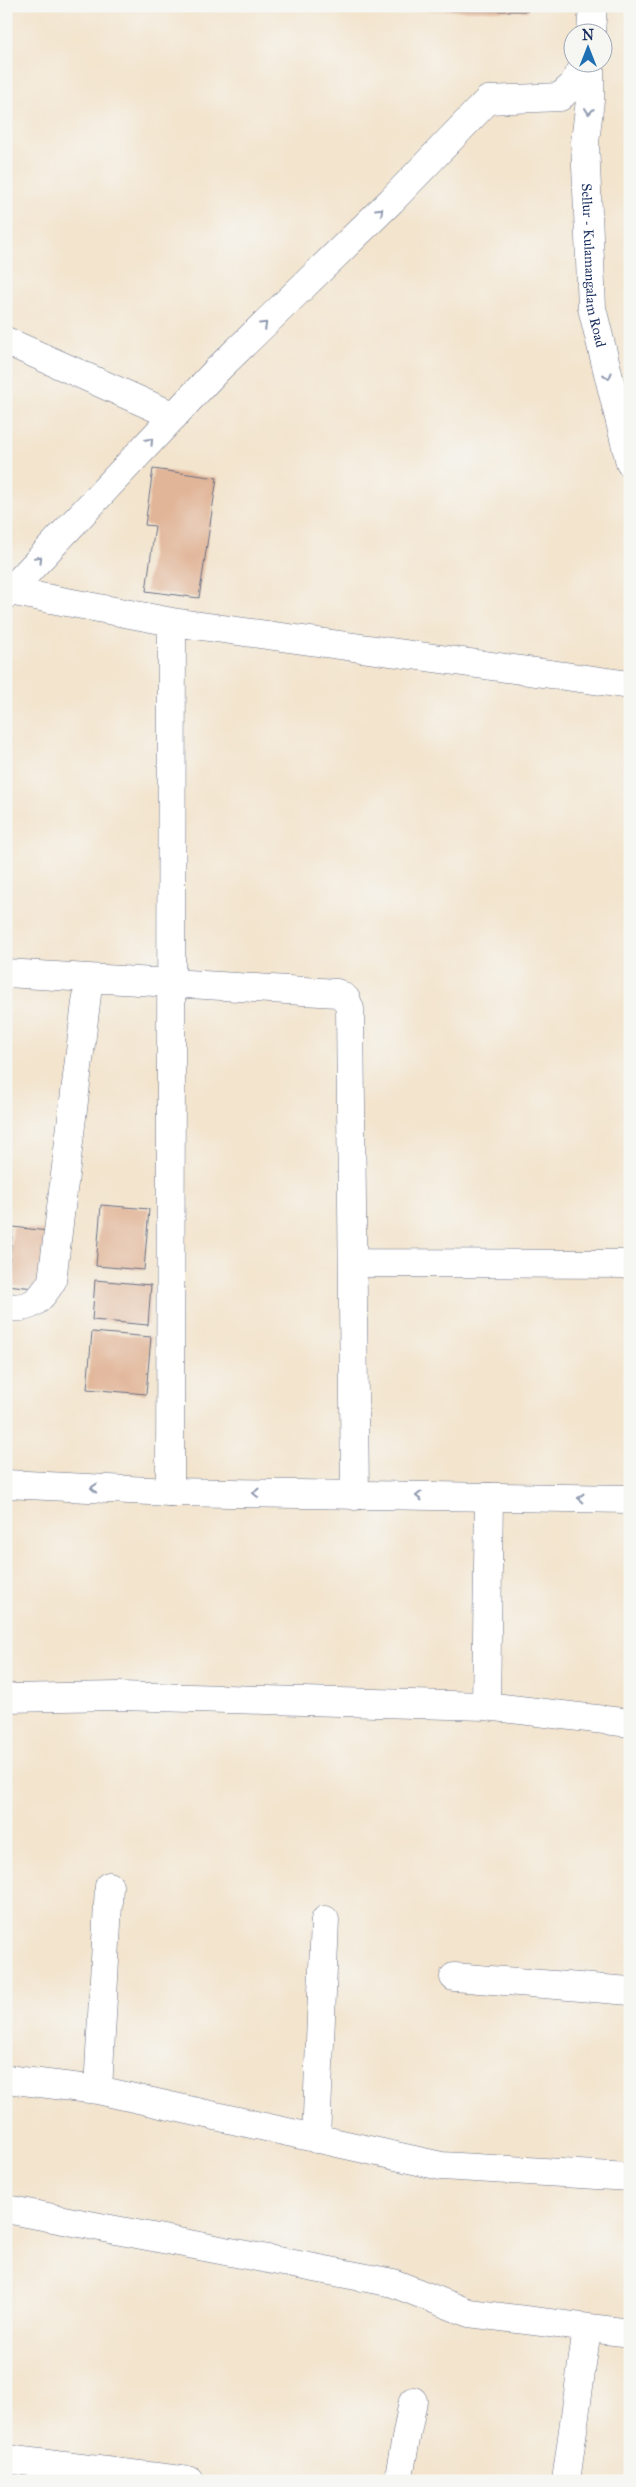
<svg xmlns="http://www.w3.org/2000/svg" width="636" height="2487" font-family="'IM FELL Great Primer',serif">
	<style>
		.building { fill: #e1b598 }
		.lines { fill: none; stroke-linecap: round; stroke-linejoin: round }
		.street-casing { stroke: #676e85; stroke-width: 29 }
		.primary-casing { stroke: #676e85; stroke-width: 29 }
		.street { stroke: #fff; stroke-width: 28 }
		.primary { stroke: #fff; stroke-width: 28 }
		.oneway { stroke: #8d97ae }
		.labels { text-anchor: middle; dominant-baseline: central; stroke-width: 4; stroke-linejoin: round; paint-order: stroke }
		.street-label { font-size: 14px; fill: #1b2f5e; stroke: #f6f6f2 }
	</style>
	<rect width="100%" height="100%" fill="#f6f6f2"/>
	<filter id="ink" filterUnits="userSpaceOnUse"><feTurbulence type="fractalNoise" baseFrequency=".02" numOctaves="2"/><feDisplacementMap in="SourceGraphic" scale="10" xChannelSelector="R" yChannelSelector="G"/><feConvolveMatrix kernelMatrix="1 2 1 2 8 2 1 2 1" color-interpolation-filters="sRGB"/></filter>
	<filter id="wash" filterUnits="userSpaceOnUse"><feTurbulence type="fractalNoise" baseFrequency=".0096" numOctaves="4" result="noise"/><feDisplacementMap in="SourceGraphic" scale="20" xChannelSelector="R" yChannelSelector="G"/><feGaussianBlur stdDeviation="1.12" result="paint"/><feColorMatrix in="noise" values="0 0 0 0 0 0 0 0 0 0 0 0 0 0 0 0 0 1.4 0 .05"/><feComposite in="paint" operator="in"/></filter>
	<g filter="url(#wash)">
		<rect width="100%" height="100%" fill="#f3e4cd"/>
		<g id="blocks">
			<path class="building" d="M343,6H528V11L343,10Z
				M153,469L217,478L199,598L146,591L155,526L145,525Z
				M101,1205L149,1209L144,1270L96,1266Z
				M13,1227L48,1231L43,1289L7,1285Z
				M95,1280L151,1285L148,1325L92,1320Z
				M92,1332L151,1337L146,1394L87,1389Z"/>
		</g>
	</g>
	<g filter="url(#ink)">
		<use href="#blocks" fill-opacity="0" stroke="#676e85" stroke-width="1"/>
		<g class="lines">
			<defs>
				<path id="street" d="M6,341L174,416
					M9,591L172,622L630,685
					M6,973L337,993L346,999L350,1009L355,1496
					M353,1263L630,1264
					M6,1307C31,1310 40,1301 52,1281L89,978
					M170,1492L172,622
					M6,1698L119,1696L486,1706L489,1497
					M486,1706L630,1723
					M454,1977L630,1991
					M6,2079L98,2090L441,2166L630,2177
					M98,2090L109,1886
					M316,2139L325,1920
					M6,2209L393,2283L469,2313L630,2333
					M6,2459L190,2481
					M398,2481L413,2401
					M566,2481L587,2328"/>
				<g id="primary">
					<path d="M591,32L593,6"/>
					<path id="s1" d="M590,62V100L585,142L592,308L630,463"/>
					<path d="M6,595L217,370L391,201L488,100L560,97L573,85L586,62"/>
					<path d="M6,1484L170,1492L630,1499"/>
				</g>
			</defs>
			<use href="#street" class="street-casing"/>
			<use href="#primary" class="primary-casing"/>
			<use href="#street" class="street"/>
			<use href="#primary" class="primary"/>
		</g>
		<defs><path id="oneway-chevron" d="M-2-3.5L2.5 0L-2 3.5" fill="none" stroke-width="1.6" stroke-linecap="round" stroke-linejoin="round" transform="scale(1.25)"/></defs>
		<g class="oneway">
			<use href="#oneway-chevron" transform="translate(589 111) rotate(97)"/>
			<use href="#oneway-chevron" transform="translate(380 211) rotate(-44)"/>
			<use href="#oneway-chevron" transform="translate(264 325) rotate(-44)"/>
			<use href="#oneway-chevron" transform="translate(608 376) rotate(76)"/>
			<use href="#oneway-chevron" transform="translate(150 441) rotate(-47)"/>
			<use href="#oneway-chevron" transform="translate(39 559) rotate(-47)"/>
			<use href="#oneway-chevron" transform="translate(94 1488) rotate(-177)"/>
			<use href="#oneway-chevron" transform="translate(256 1493) rotate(-179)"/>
			<use href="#oneway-chevron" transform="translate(419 1496) rotate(-180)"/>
			<use href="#oneway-chevron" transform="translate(581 1498) rotate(-179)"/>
		</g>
	</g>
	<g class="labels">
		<g class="street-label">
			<text stroke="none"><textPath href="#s1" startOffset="204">Sellur - Kulamangalam Road</textPath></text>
		</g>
	</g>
	<rect width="636" height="2487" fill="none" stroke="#f6f6f2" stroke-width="25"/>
	<g transform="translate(588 48)"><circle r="24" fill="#f6f6f2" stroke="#9ea6b7"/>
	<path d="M0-4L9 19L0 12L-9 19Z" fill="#1f6fb2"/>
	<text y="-8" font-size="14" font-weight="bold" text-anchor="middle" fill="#1b2f5e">N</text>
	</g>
</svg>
